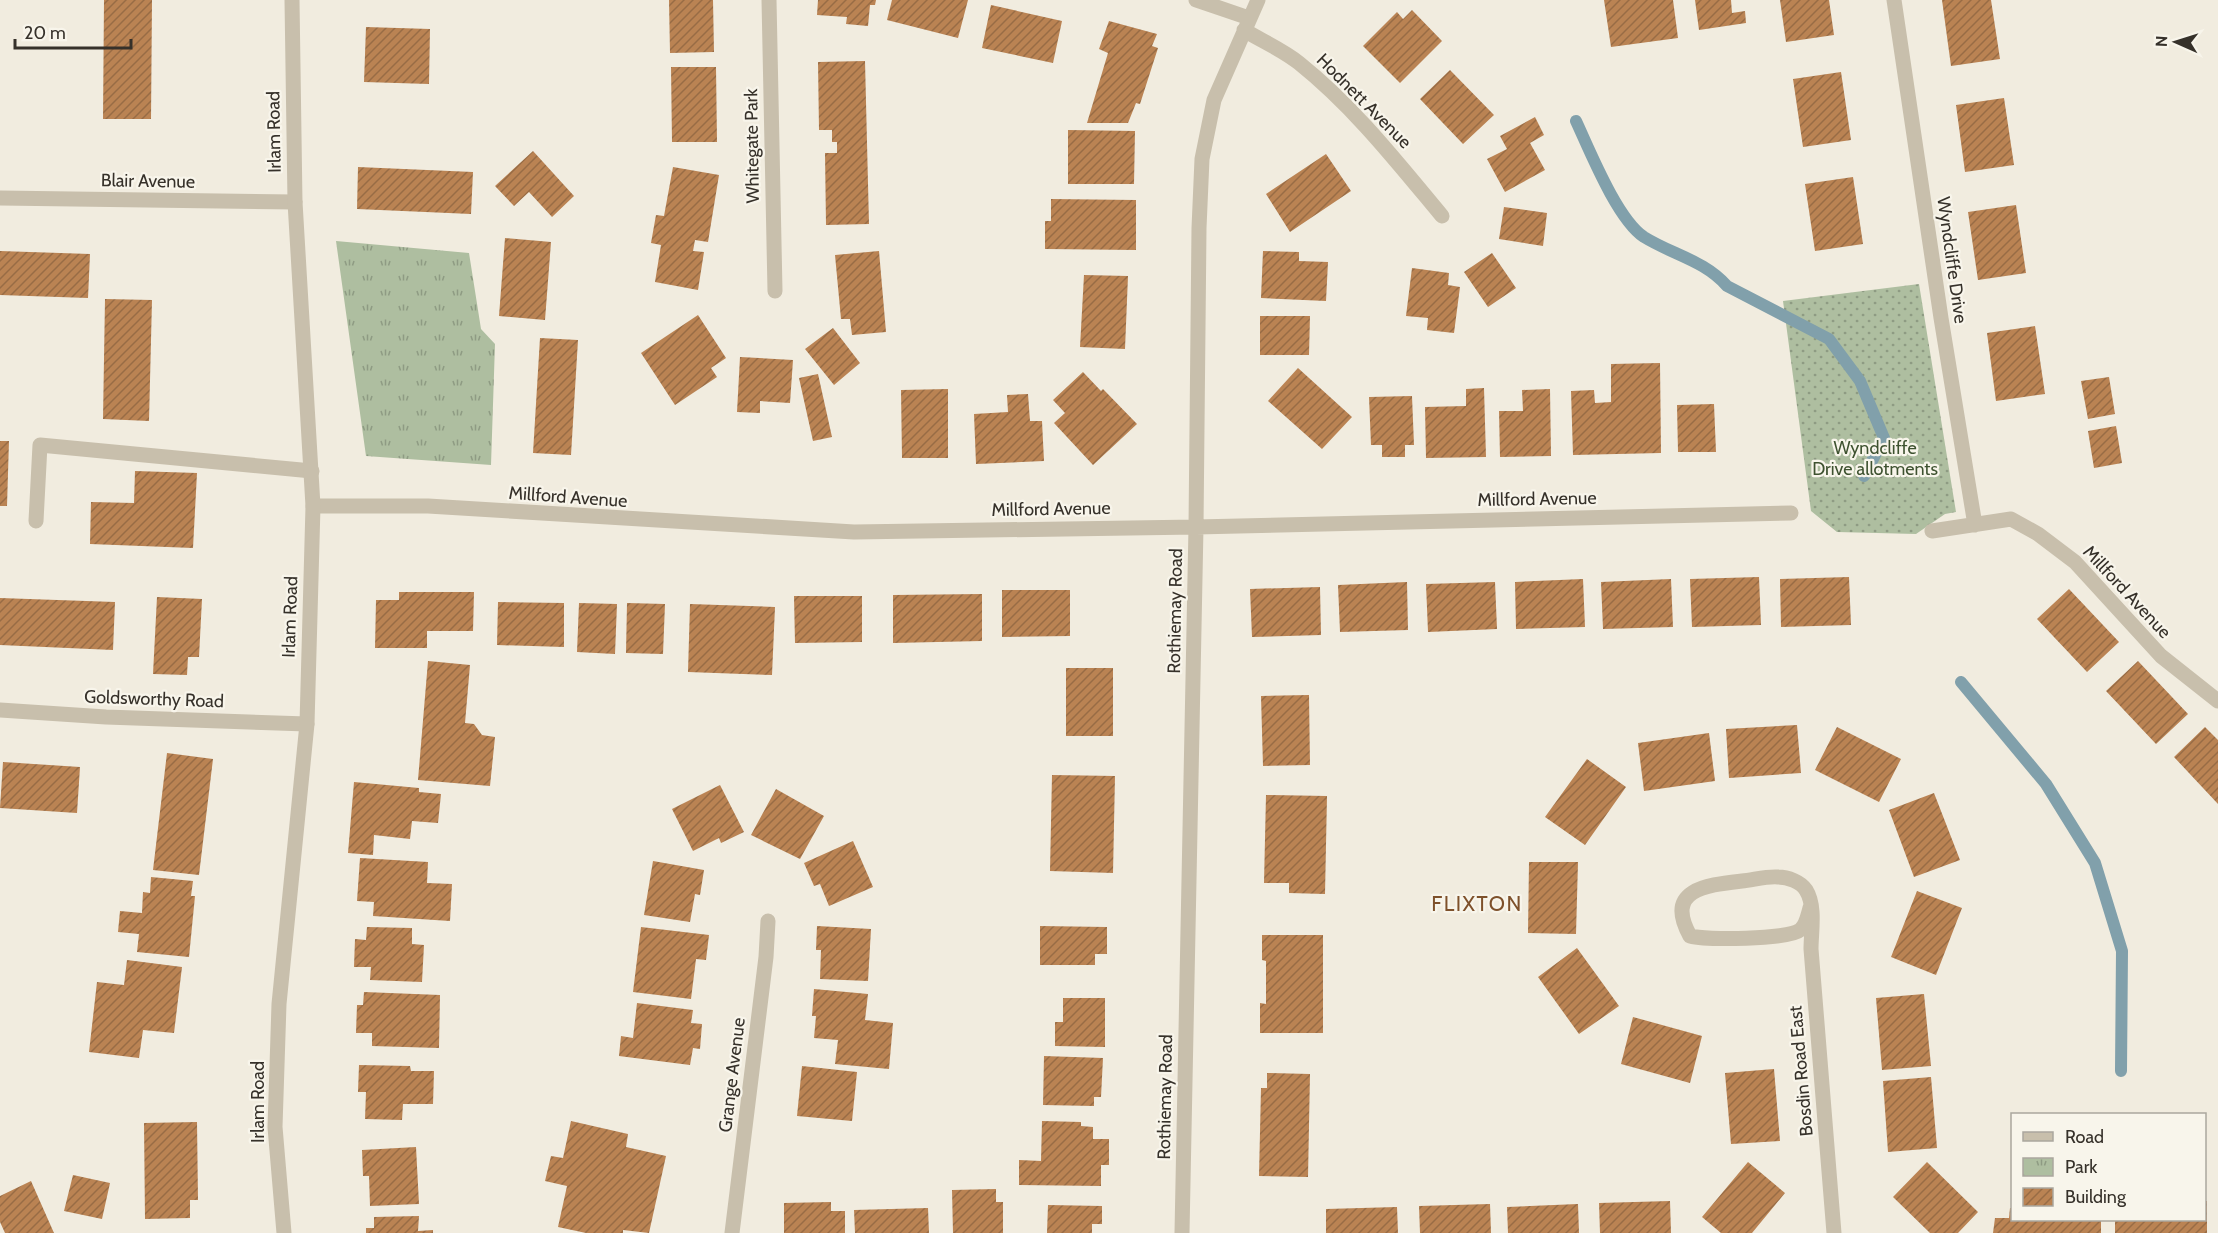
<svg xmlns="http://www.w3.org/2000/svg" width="2218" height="1233" font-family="Cabin,sans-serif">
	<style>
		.park { fill: url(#park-tufts) }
		.garden { fill: url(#garden-dots) }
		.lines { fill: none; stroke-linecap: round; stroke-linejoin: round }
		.stream { stroke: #81a0ab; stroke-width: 12 }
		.building { fill: url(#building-hatch) }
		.minor { stroke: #c8bfac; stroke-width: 15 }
		.tertiary { stroke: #c8bfac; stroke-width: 15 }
		.labels { text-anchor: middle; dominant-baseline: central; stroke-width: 4.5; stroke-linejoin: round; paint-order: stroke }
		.street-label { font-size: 18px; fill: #36312a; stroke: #f8f5eb }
		.park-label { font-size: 18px; fill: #3e5230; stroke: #f8f5eb }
		.quarter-label { font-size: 21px; letter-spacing: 1.5px; fill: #7e512b; stroke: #f8f5eb }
	</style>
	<defs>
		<pattern id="park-tufts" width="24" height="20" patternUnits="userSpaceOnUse" patternTransform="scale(1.5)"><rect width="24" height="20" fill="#aebea0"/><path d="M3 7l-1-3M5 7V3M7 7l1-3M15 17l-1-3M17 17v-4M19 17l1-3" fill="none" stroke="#8e9b83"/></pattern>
		<pattern id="garden-dots" width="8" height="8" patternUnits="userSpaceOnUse" patternTransform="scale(1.5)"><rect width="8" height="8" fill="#aebea0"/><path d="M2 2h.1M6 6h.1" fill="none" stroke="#8e9b83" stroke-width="1.8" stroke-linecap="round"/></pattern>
		<pattern id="building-hatch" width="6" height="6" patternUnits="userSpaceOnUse" patternTransform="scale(1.5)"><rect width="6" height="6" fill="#ba8353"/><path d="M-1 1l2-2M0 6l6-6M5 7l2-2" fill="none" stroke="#986c45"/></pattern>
	</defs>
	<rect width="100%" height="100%" fill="#f1ecdf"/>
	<path class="park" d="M336,241L469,253L481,329L495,344L491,465L366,456Z"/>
	<path class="garden" d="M1919,284L1956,512L1945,514L1916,534L1837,532L1811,511L1783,301Z"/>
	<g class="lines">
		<path class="stream" d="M1576,121C1590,151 1617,219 1644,237C1673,255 1704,260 1727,286L1829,339L1860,381L1884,438L1864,476
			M1961,682L2046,784L2095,863L2122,951L2121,1071"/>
	</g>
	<path class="building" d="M104,0H152L151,119H103Z
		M669,0H713L714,52L670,53Z
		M818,0H876L875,5H870L868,26L846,24L847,17L817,15Z
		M892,0H968L958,38L887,20Z
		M1604,0H1673L1678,38L1611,47Z
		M1695,0H1731L1732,13L1745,11L1746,23L1699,30Z
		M1780,0H1829L1834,35L1786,42Z
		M1942,0H1991L2000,59L1951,66Z
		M991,5L1062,21L1053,63L982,48Z
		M1412,10L1442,41L1400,83L1363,46L1397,12L1403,19Z
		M1109,21L1157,34L1152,46L1158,48L1140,104L1136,103L1128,123H1087L1108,53L1099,49Z
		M366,27L430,29L429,84L364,82Z
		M865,61L869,224L826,225L825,153H837V142H832V130H819L818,62Z
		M671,67H716L717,142H672Z
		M1450,70L1494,115L1463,144L1420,99Z
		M1841,72L1851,140L1803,147L1793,79Z
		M2004,98L2014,165L1965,172L1956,105Z
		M1535,117L1544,135L1530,143L1545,170L1505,192L1487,159L1507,149L1500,136Z
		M1068,130L1135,131L1134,184H1068Z
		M533,151L574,196L552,217L529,192L514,206L495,186Z
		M1326,154L1351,191L1290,232L1266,194Z
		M358,167L473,172L471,214L357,209Z
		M673,167L719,175L708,242L695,240L693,251L704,252L698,290L655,282L661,245L651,243L656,215L664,216Z
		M1853,177L1863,244L1815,251L1805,184Z
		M1051,199L1136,200V250L1045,249V221H1051Z
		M2016,205L2026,273L1978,280L1968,212Z
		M1504,207L1547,213L1543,246L1499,239Z
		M505,238L551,242L545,320L499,316Z
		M0,251L90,254L88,298L0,295Z
		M879,251L886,332L852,335L850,319H841L835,255Z
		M1263,251L1299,252V261L1328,262L1326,301L1261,298Z
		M1492,253L1516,288L1488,307L1464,272Z
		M1412,268L1449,273L1448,285L1460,287L1454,333L1427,330L1428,318L1406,316Z
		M1084,275L1128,276L1125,349L1080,347Z
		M105,299L152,300L149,421L103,419Z
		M698,315L726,358L711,368L717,377L675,405L641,353Z
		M1260,316H1310L1309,355H1260Z
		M2035,326L2045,394L1996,401L1987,333Z
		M833,328L860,363L834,385L805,349Z
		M540,338L578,340L571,455L533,453Z
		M740,357L793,360L790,403L760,401V413L737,412Z
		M1660,363L1661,453L1573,455L1571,391L1594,390L1595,403L1611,402V364Z
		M1298,368L1352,417L1322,449L1268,401Z
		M1083,372L1101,391L1103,389L1137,424L1093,465L1054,423L1065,413L1053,400Z
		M818,374L832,437L813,441L799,378Z
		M2109,377L2115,414L2088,419L2081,381Z
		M1484,388L1486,457L1426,458L1425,407L1466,406V389Z
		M948,389V458H902L901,390Z
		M1550,389L1551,456L1500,457L1499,411H1523L1522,390Z
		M1028,394L1030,421H1042L1044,461L976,464L974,414L1008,412L1007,395Z
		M1412,396L1414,445H1405V457H1382V445H1371L1369,397Z
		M1714,404L1716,452H1678L1677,405Z
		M2116,426L2122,463L2094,468L2088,431Z
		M0,441H9L7,506H0Z
		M135,471L197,473L193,548L90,544L91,502L134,503Z
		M1759,577L1761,625L1692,627L1690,579Z
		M1849,577L1851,625L1781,627L1780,579Z
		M1583,579L1585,627L1516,629L1515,582Z
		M1671,579L1673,627L1603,629L1601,582Z
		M1407,582L1408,630L1340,632L1338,585Z
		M1495,582L1497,629L1428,632L1426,584Z
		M1320,587L1321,635L1252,637L1250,589Z
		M2069,589L2119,642L2087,672L2037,619Z
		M1002,590H1070V636L1002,637Z
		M399,592H474L473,631H427V648H375L376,600H399Z
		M982,594V641L893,643V595Z
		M794,596H862V642L795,643Z
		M157,597L202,599L199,657H188L187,675L153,674Z
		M0,598L115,602L113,650L0,645Z
		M498,602L564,603V647L497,645Z
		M579,603L617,604L615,654L577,652Z
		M627,603L665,604L663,654L626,653Z
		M690,604L775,607L772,675L688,672Z
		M428,661L470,665L465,723L474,724L482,735L495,737L490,786L418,780Z
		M2138,661L2188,714L2156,744L2106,691Z
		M1066,668H1113V736H1066Z
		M1309,695L1310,765L1263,766L1261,696Z
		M1797,725L1801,773L1729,778L1726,729Z
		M1837,727L1901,759L1879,802L1815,770Z
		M2205,727L2218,740V804L2174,757Z
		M1709,733L1715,781L1644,791L1638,743Z
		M167,753L213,759L199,875L153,870Z
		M1587,759L1626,787L1585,845L1545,817Z
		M3,762L80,767L77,813L0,808Z
		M1052,775L1115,776L1113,873L1050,871Z
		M354,782L419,788V792L441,794L438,823L412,821L410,839L374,835L373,855L348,853Z
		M720,785L744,832L721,843L719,838L693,851L672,809Z
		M776,789L824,816L800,859L751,835Z
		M1934,793L1960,860L1914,877L1889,810Z
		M1266,795L1327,796L1325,894L1289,893V883H1264Z
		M853,841L873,887L829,906L820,884L814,886L804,863Z
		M360,858L428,862L427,883L452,884L450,921L373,916L374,902L357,901Z
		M653,861L704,870L700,895L695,894L690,922L644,915Z
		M1529,862H1578L1576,934L1528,933Z
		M151,877L193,881L191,896H195L189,957L137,952L139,934L118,932L120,911L142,913L143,892L150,893Z
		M1917,891L1962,908L1936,975L1891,957Z
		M817,926L871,929L868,981L820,979L821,950H816Z
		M1040,926L1107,927V954H1095V965H1040Z
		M367,927L412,928V944L424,945L422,982L370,980L371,967H354L355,939L366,940Z
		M641,927L709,935L706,960L696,959L691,999L633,992Z
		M1262,935H1323V1033H1260V1003L1266,1004V961L1262,960Z
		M1577,948L1619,1006L1579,1034L1538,977Z
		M127,960L182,967L174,1033L143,1030L139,1058L89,1052L97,982L124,985Z
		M814,989L868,994L865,1020L893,1023L889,1069L835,1064L838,1040L814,1038L816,1016H812Z
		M364,992L440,995L439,1048L372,1046V1033H356L357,1005H363Z
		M1924,994L1931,1066L1882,1070L1876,998Z
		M1063,998H1105V1047L1055,1046V1022H1063Z
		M637,1003L693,1010L691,1023L702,1024L700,1049L693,1048L690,1065L619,1056L621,1036L633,1038Z
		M1633,1017L1702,1036L1690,1083L1621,1064Z
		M1044,1056L1103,1058L1101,1097H1094V1106L1043,1105Z
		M359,1065L410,1066L411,1071H434L433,1104H403L402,1120L365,1119L366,1092H358Z
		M802,1066L857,1072L852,1121L797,1116Z
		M1774,1069L1780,1141L1731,1144L1725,1073Z
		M1267,1073L1310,1074L1308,1177L1259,1176L1261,1088H1267Z
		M1931,1077L1937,1148L1888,1152L1883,1081Z
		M571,1121L628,1134L626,1147L666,1156L649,1233L623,1230V1233H586L558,1227L567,1186L545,1181L551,1156L563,1158Z
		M1042,1121L1081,1122V1126L1093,1127V1139H1109V1165H1101V1186L1019,1185V1160L1041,1161Z
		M197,1122L198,1200H190V1218L145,1219L144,1123Z
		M416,1147L419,1204L370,1206L369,1176H363L362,1150Z
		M1748,1162L1785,1193L1752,1233H1721L1702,1217Z
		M1927,1162L1978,1212L1958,1233H1930L1893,1197Z
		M73,1175L110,1183L102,1219L64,1211Z
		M31,1181L54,1233H5L0,1222V1196Z
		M996,1189V1202H1003V1233H953L952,1190Z
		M1670,1201L1671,1233H1600L1599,1203Z
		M2205,1201H2207V1233H2115V1220H2205Z
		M831,1202V1211H845V1233H784V1203Z
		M1490,1204L1491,1233H1420L1419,1206Z
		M1578,1204L1579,1233H1508L1507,1207Z
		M1048,1205L1102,1206V1224H1092V1233H1047Z
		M1397,1207L1398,1233H1326V1209Z
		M928,1208L929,1233H855L854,1210Z
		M2010,1208H2012V1220H2101V1233H1993L1995,1218H2009Z
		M419,1216L418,1231L433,1230V1233H366V1228H374V1217Z"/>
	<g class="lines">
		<path class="minor" d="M769,0L775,291
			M1196,0L1249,18
			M1894,0L1941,318L1975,525
			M1244,30C1262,41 1283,50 1299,63C1354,107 1397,162 1442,216
			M0,198L295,202
			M313,506H428L854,532L1196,527L1791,513
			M36,521L40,445L312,471
			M1932,531L2011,519L2038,534L2075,562L2161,656L2218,701
			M0,710L106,717L307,724
			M1811,905C1808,913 1807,925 1800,930C1788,940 1705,940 1690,936C1664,889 1707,885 1742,881C1753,880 1767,876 1778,877C1788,877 1801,882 1806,890C1816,906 1811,932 1811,949L1834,1233
			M732,1233L766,957L768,921
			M1182,1233L1196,527L1199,228L1202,159L1214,100L1258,0"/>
		<path class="tertiary" d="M284,1233L275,1127L279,1004L307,724L313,506L295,202L292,0"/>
	</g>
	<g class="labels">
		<g class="street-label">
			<text transform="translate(1364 101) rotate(45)">Hodnett Avenue</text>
			<text transform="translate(274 132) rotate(-91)">Irlam Road</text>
			<text transform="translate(752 146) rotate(-91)">Whitegate Park</text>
			<text transform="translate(148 181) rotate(1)">Blair Avenue</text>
			<text transform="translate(1952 260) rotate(82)">Wyndcliffe Drive</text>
			<text transform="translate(568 497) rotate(4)">Millford Avenue</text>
			<text transform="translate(1537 499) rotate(-1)">Millford Avenue</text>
			<text transform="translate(1051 509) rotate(-1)">Millford Avenue</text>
			<text transform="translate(2127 592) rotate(47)">Millford Avenue</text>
			<text transform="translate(1175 611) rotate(-89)">Rothiemay Road</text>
			<text transform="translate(290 617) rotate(-88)">Irlam Road</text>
			<text transform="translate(154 699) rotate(2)">Goldsworthy Road</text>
			<text transform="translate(1801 1071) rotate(-95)">Bosdin Road East</text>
			<text transform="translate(732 1075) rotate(-83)">Grange Avenue</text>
			<text transform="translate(1165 1097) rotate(-89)">Rothiemay Road</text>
			<text transform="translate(258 1102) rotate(-90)">Irlam Road</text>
		</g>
		<g class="park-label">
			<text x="1875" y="448">Wyndcliffe<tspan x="1875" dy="21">Drive allotments</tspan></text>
		</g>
		<g class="quarter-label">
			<text x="1477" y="903">FLIXTON</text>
		</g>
	</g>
	<rect x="2011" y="1113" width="195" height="108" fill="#f8f5eb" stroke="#aaa79e" stroke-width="1.5"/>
	<rect x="2023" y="1132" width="30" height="9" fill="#c8bfac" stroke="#aaa79e" stroke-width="1.5"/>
	<text x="2065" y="1143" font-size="18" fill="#36312a">Road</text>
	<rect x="2023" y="1158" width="30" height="18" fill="url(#park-tufts)" stroke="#aaa79e" stroke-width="1.5"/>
	<text x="2065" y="1173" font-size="18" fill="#36312a">Park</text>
	<rect x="2023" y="1188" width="30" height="18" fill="url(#building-hatch)" stroke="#aaa79e" stroke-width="1.5"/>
	<text x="2065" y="1203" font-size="18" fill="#36312a">Building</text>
	<g transform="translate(2176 42) rotate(273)" stroke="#f8f5eb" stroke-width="4.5" paint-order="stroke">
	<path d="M0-4.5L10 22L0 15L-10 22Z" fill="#36312a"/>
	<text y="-9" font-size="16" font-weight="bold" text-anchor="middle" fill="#36312a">N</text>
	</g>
	<path d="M15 39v9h116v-9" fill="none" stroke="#36312a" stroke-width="3"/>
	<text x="24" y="39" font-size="18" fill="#36312a" stroke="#f8f5eb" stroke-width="4.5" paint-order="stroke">20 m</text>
</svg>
